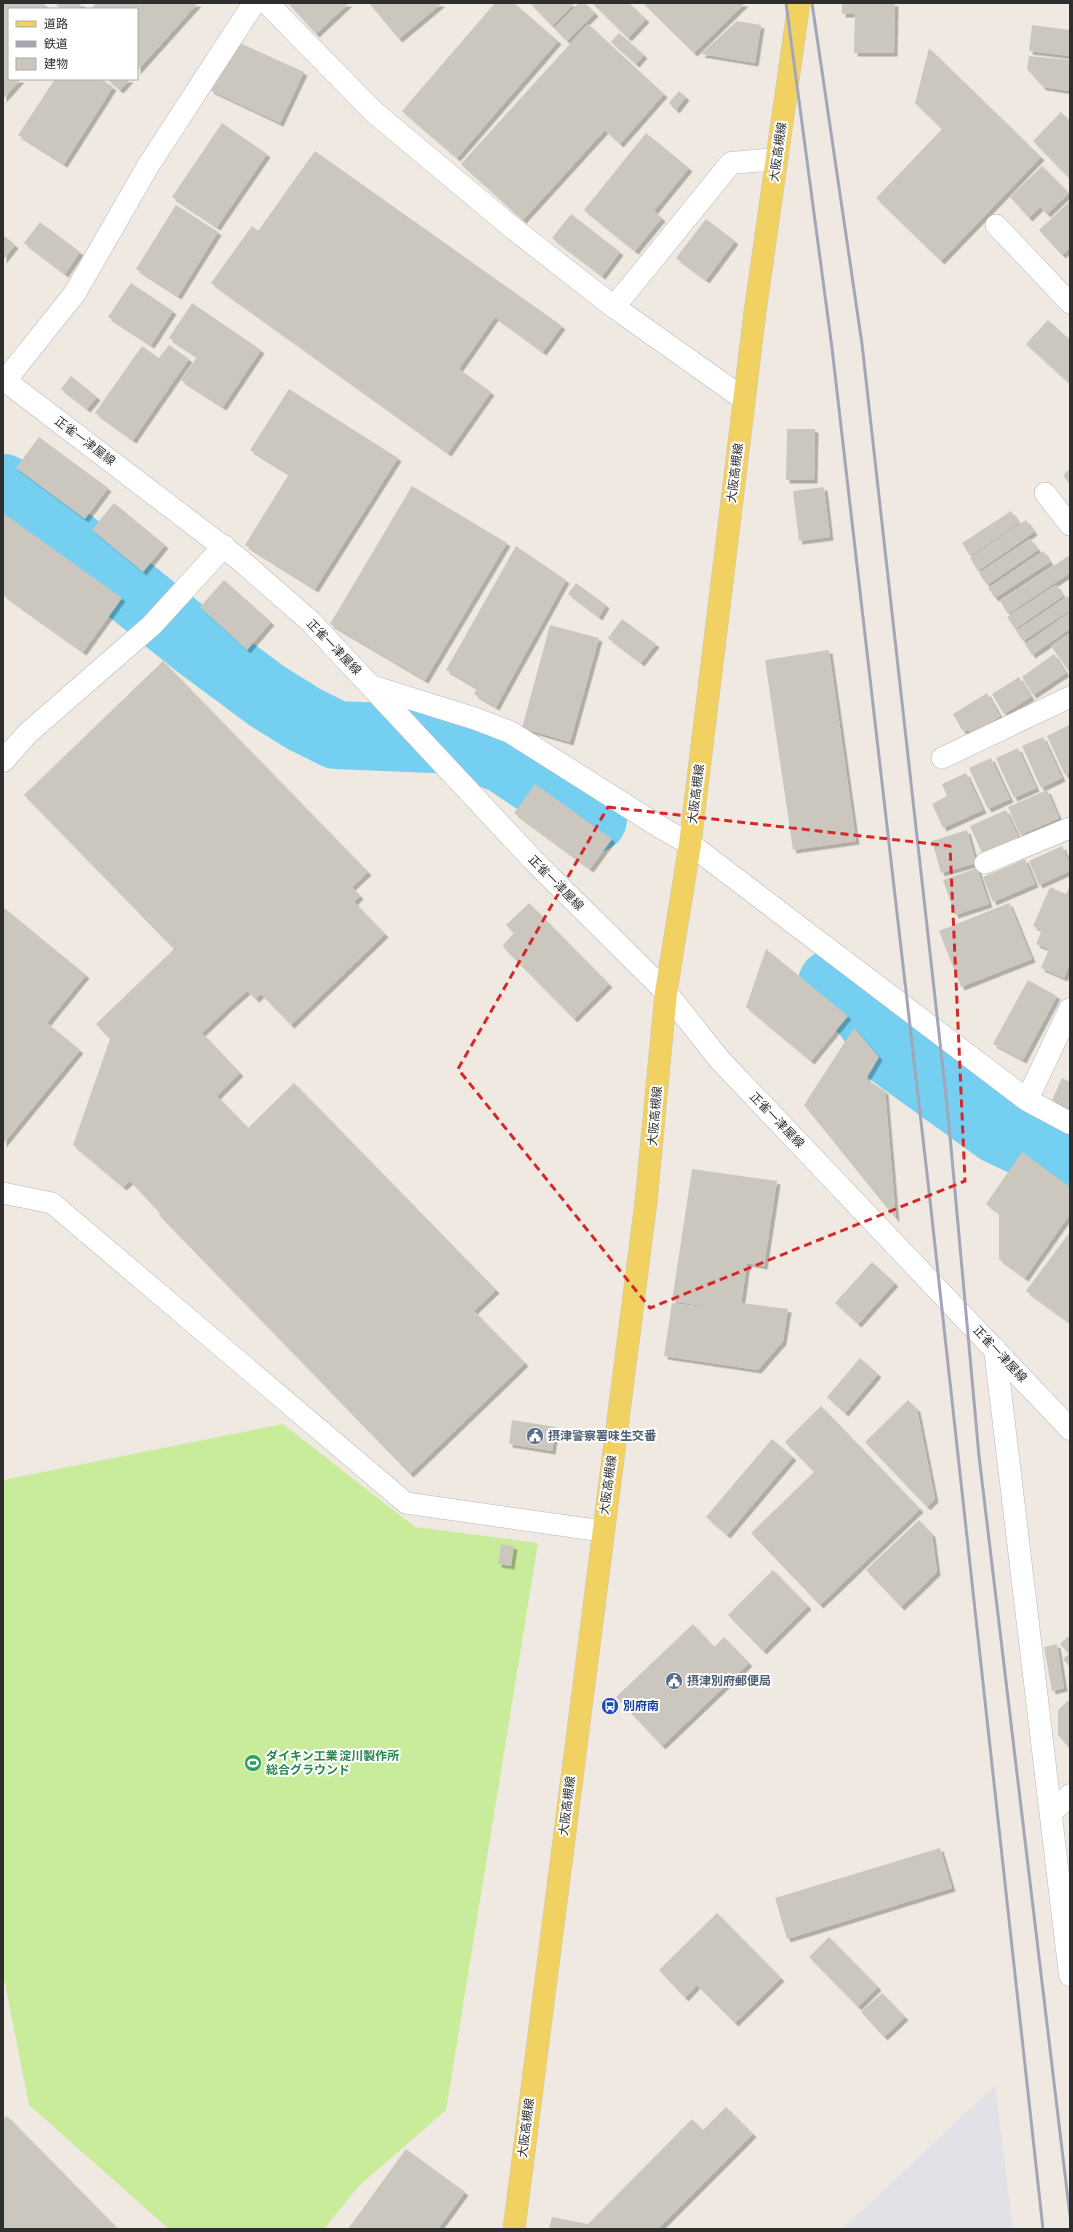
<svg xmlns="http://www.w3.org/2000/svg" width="1073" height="2232" font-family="'Asap Condensed','Noto Sans JP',sans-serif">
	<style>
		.industrial { fill: #e3e1e8 }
		.pitch { fill: #c9ec9a }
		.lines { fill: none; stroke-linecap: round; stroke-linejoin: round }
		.river { stroke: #75cff0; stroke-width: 68 }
		.building { fill: #cbc7bf; filter: url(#shadow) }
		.service-casing { stroke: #b4b7c1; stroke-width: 22 }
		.minor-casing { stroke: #b4b7c1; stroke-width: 23 }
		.secondary-casing { stroke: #b4b7c1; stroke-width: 23 }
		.primary-casing { stroke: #c9c9c9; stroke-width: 23 }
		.service { stroke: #fff; stroke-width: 21 }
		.minor { stroke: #fff; stroke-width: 22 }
		.secondary { stroke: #fff; stroke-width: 22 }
		.primary { stroke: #f2d163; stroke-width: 22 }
		.rail { stroke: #a3a6b8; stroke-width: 3 }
		.marked { fill: none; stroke: #d62828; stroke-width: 3; stroke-dasharray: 8 5; stroke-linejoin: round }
		.labels { text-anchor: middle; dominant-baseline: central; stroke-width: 4; stroke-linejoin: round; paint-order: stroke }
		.street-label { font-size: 12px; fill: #2e2e2e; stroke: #fff }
		.service-label { font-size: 12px; font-weight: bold; fill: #4e5e75; stroke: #fff; text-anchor: start }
		.transit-label { font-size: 12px; font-weight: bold; fill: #164399; stroke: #fff; text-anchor: start }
		.leisure-label { font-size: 12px; font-weight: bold; fill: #27864d; stroke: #fff; text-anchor: start }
	</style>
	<defs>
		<filter id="shadow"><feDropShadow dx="3.5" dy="3.5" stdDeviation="0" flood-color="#0004"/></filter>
	</defs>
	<rect width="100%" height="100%" fill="#efe9e1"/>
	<path class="industrial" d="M995,2086L1013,2229H842Z"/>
	<path class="pitch" d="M283,1424L415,1527L538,1543L446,2110L359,2186L324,2229H169L29,2105L5,1983H3V1480Z"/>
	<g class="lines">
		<path class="river" d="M3,488L197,644L267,696L304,719L336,735L457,740L505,760L593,819
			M832,983L866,1012L893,1054L998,1130L1070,1164"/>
	</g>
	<path class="building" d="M3,3H43L50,9H9V79H21L3,99Z
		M55,3H82L77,9H61Z
		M96,3H198L137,71V9H91Z
		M288,3H349L316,34Z
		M369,3H442L399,39Z
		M495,3H514L558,41L457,158L402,111Z
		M530,3H575L552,26Z
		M579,3H585L595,13L567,41L554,28Z
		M592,3H629L646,19L628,38Z
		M643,3H745L694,53Z
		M842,3H895L894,53H854L855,14H842Z
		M737,21L761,25L755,63L701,54Z
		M588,24L664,94L620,144L605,130L523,220L461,164Z
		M1032,25L1070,30V56L1029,51Z
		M619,33L644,55L636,64L611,42Z
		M233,40L304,72L280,123L210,90Z
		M929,48L1041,157L941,261L876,198L942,129L915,103Z
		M1029,56L1070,60V91L1043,87L1027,69Z
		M55,79H101L113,87L64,164L18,135Z
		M107,79H130L120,90Z
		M679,91L686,97L676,110L669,103Z
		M1061,112L1070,121V175L1068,177L1033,141Z
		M222,123L267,154L217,227L172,197Z
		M646,133L689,168L654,211L662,218L635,251L584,210Z
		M315,151L562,326L543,352L495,317L459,369L491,392L448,453L211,283L252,226L258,231Z
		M1042,166L1069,193L1047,214L1040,207L1029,218L1010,197Z
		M1070,201V248L1062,255L1039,230Z
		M176,205L218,232L178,296L136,269Z
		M571,214L620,252L602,276L552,238Z
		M706,219L735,241L706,280L676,258Z
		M40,222L80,252L65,274L24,243Z
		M3,235L15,245L3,260Z
		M131,283L173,311L151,345L108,317Z
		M192,303L261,350L223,407L181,380L197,357L169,338Z
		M1048,320L1070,340V384L1026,344Z
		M169,345L189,359L133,440L95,413L142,346L159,358Z
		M71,376L97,397L87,409L61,389Z
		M289,389L398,458L315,589L245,545L289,474L250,450Z
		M787,429H815L814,480H786Z
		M39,437L108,488L85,519L16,468Z
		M1070,469V485L1063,475Z
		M412,486L507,543L425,680L330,624Z
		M824,487L830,537L799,541L793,491Z
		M114,503L165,545L143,572L92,530Z
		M1011,511L1019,523L970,556L962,543Z
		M3,513L122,598L83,652L3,595Z
		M1026,520L1034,532L978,571L970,558Z
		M1030,539L1038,550L987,585L979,573Z
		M516,546L566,580L496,707L474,694L477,688L446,670Z
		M1043,551L1050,562L995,598L988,588Z
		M1070,555V573L1008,614L1000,601Z
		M224,580L271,622L247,650L200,607Z
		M576,583L606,605L599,617L568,594Z
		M1056,585L1063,596L1015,629L1007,617Z
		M1068,596L1070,599V610L1023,641L1016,631Z
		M1070,612V629L1032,655L1025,644Z
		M622,619L656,644L641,663L608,638Z
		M550,625L599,638L570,742L522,728Z
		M1070,633V673L1051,646Z
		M829,650L856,841L793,850L765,660Z
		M1054,654L1066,673L1033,695L1022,677Z
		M163,661L368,872L352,887L360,896L354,902L385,934L291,1025L261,994L256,999L247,991L229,1007L202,1033L240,1073L217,1096L248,1128L294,1083L496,1290L474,1311L525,1363L410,1474L159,1215L160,1213L130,1181L123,1187L73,1145L110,1039L96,1024L174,949L24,795Z
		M1019,677L1031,697L1004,714L992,694Z
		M987,693L1000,716L975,732L962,730L953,714Z
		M1069,725L1070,772L1065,775L1047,736Z
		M1043,737L1062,778L1041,788L1022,746Z
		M1018,748L1036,788L1014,798L996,758Z
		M991,758L1010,799L988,809L969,768Z
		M966,773L983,810L943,828L932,804L947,796L942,784Z
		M535,784L612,839L590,869L514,813Z
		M1047,790L1059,818L1020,835L1008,807Z
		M1006,810L1018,837L982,853L970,826Z
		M967,830L976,863L941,873L932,841Z
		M1062,846L1070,865V871L1039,885L1029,861Z
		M1025,859L1035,884L993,902L983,877Z
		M977,868L989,904L955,915L943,880Z
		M1070,886V963L1064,978L1041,968L1049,949L1036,944L1042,930L1033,926L1050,887L1066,894Z
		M529,903L609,984L574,1019L503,947L504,944L514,933L506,925Z
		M1009,903L1032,959L961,987L939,931Z
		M3,907L86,975L47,1023L80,1050L3,1144Z
		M766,949L848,1016L811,1061L746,1007Z
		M1028,980L1057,996L1023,1060L993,1044Z
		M854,1028L879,1057L866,1079L885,1091L896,1219L804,1105Z
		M1062,1078L1070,1082V1109L1052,1100Z
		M1022,1152L1070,1187V1214L1025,1278L999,1259V1213L986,1204Z
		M692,1169L777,1181L764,1266L747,1263L740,1312L672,1301Z
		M1070,1232V1323L1026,1291Z
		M872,1262L895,1283L858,1324L835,1303Z
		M672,1303L741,1312L742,1303L788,1309L783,1341L758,1370L664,1356Z
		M860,1358L878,1374L845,1413L827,1397Z
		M908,1400L917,1409L935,1499L927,1507L865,1442Z
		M821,1406L920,1509L820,1605L751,1533L814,1472L785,1442Z
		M512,1420L556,1427L552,1451L509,1444Z
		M772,1439L793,1457L727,1535L706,1517Z
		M919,1520L932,1534L937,1572L901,1607L866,1570Z
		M501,1544L514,1546L511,1566L498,1564Z
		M773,1570L808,1606L763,1651L728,1615Z
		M693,1624L714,1647L724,1637L749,1663L662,1746L616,1697Z
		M1070,1635V1667L1063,1659L1069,1654L1060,1644Z
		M1057,1644L1064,1688L1052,1691L1044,1647Z
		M1070,1699V1749L1058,1735V1710Z
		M940,1848L952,1888L787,1939L775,1898Z
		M717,1913L781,1978L735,2023L697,1985L685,1998L659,1970Z
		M829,1937L878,1987L858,2007L809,1957Z
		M882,1993L905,2017L884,2037L861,2012Z
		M726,2107L753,2134L658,2229H549L552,2217L588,2224L692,2119L703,2130Z
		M7,2116L118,2229H3V2119Z
		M406,2149L465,2192L438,2229H348Z"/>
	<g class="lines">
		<defs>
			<path id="service" d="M996,225L1070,303
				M1045,493L1070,525
				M942,758L1070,697
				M985,863L1070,828
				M3,1193L52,1203L406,1503L602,1531"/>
			<path id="minor" d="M267,3L375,113L514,229L614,307L744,399
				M614,307L731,163L777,159
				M5,381L75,293L148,166L254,3
				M374,687L476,719L510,732L660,827L690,844L1027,1100L1070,1123
				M3,761L28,733L152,625L224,546
				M1027,1100L1070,1009
				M995,1349L1070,1975
				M1051,1813L1070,1795"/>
			<path id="secondary" d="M3,379L239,559L310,621L533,860L666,992L719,1059L1070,1429"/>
			<path id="primary" d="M514,2229L646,1202L666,992L690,844L755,312L799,3"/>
		</defs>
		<use href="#service" class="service-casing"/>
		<use href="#minor" class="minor-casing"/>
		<use href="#secondary" class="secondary-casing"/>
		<use href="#primary" class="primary-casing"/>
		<use href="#service" class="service"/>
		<use href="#minor" class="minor"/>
		<use href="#secondary" class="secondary"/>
		<use href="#primary" class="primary"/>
		<path class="rail" d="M786,3L832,348L929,1191L1043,2229
			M812,3L862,344L948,1114L979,1456L1070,2216"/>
	</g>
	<path class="marked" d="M608,807L950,846L965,1181L650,1308L458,1069Z"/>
	<defs>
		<symbol id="civic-disc" viewBox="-11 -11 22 22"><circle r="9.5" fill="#5c6f8a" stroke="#fff"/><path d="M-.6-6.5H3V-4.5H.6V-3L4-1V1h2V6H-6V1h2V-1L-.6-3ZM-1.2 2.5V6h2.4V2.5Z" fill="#fff"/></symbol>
		<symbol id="bus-disc" viewBox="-11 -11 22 22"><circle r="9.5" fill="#1a4fb4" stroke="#fff"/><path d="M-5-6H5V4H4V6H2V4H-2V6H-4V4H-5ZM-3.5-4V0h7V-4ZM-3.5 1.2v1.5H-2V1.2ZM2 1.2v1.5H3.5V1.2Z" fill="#fff"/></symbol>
		<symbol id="stadium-disc" viewBox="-11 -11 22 22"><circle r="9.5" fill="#2e9e5b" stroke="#fff"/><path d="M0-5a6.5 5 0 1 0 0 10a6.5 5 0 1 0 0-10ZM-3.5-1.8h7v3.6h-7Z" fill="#fff"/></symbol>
	</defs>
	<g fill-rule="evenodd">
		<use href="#civic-disc" x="525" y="1426" width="20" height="20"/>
		<use href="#civic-disc" x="664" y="1671" width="20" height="20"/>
		<use href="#bus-disc" x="600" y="1696" width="20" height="20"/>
		<use href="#stadium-disc" x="243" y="1753" width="20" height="20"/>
	</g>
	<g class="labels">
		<g class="street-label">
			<text transform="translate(778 152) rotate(-82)">大阪高槻線</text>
			<text transform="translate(85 441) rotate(37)">正雀一津屋線</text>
			<text transform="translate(735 473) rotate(-83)">大阪高槻線</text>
			<text transform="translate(334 647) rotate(46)">正雀一津屋線</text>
			<text transform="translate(696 794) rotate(-83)">大阪高槻線</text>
			<text transform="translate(556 883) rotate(45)">正雀一津屋線</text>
			<text transform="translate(655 1116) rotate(-85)">大阪高槻線</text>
			<text transform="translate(777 1120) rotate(46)">正雀一津屋線</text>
			<text transform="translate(1000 1354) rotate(47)">正雀一津屋線</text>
			<text transform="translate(608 1485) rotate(-82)">大阪高槻線</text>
			<text transform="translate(567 1806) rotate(-83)">大阪高槻線</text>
			<text transform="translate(526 2128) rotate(-83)">大阪高槻線</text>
		</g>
		<g class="service-label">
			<text x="548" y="1436">摂津警察署味生交番</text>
			<text x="687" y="1681">摂津別府郵便局</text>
		</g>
		<g class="transit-label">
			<text x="623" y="1706">別府南</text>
		</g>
		<g class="leisure-label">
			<text x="266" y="1756">ダイキン工業 淀川製作所<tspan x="266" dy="14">総合グラウンド</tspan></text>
		</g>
	</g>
	<rect width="1073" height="2232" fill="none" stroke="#2e2e2e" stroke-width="8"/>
	<rect x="8" y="8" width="130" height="72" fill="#ffffff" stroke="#ababab"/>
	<rect x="16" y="21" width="20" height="6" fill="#f2d163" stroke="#ababab"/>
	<text x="44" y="28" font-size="12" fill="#2e2e2e">道路</text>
	<rect x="16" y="41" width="20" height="6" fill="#a3a6b8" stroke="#ababab"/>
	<text x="44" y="48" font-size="12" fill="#2e2e2e">鉄道</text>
	<rect x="16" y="58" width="20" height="12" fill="#cbc7bf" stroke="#ababab"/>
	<text x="44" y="68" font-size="12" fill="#2e2e2e">建物</text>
</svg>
